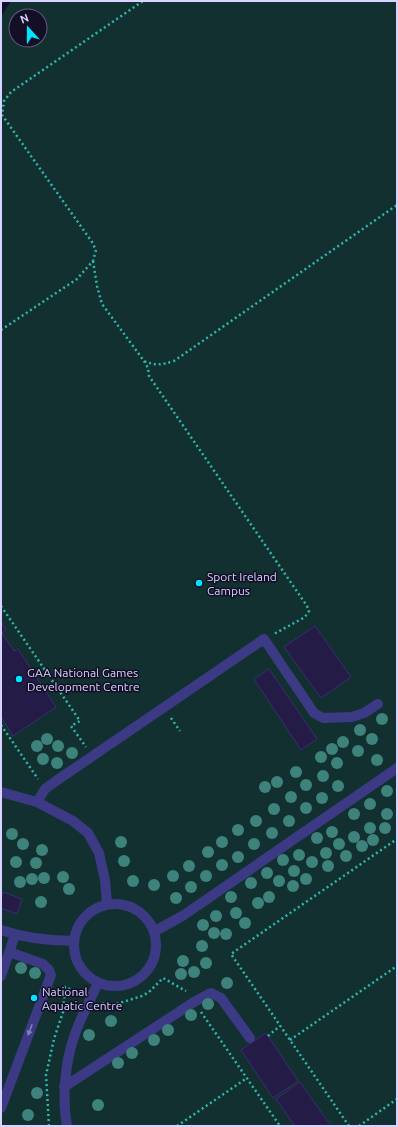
<svg xmlns="http://www.w3.org/2000/svg" width="398" height="1127" font-family="Ubuntu,sans-serif">
	<style>
		.green { fill: #12302f; fill-rule: evenodd }
		.building { fill: #241b47; stroke: #3b2d73 }
		.lines { fill: none; stroke-linecap: round; stroke-linejoin: round }
		.path { stroke: #2fb8b0; stroke-width: 2.5; stroke-dasharray: 2 3; stroke-linecap: butt }
		.lane { stroke: #3d3a85; stroke-width: 10 }
		.tree { fill: #3d827b }
		.oneway { fill: #837fbc }
		.poi-dot { fill: #00e5ff; stroke: #130f26; stroke-width: 1.5 }
		.labels { text-anchor: middle; dominant-baseline: central; stroke-width: 3; stroke-linejoin: round; paint-order: stroke }
		.poi-label { font-size: 12px; fill: #d9d4ff; stroke: #130f26; text-anchor: start }
	</style>
	<rect width="100%" height="100%" fill="#130f26"/>
	<path class="green" d="M11,1H397V1126H1V16ZM16,16H40V40H16Z"/>
	<path class="building" d="M1,621L6,630L2,633L14,651L18,649L56,707L13,736L1,717Z
		M315,626L351,677L321,698L284,647Z
		M269,669L317,739L301,750L254,679Z
		M3,892L22,899L17,914L1,908V898Z
		M266,1033L298,1081L273,1098L241,1050Z
		M300,1082L325,1118L332,1126H295L276,1099Z"/>
	<g class="lines">
		<path class="path" d="M93,261L97,286L102,304L144,361C156,366 161,365 174,361L397,205
			M1,330L77,279L93,261L96,250L92,242L2,115L4,101L11,92L143,1
			M144,361L148,368L149,376L307,606L309,611L305,617L274,634
			M1,606L80,721L71,726L86,747
			M171,718L180,731
			M1,725L38,779
			M102,1003L108,1005H113L142,996L149,992L163,978L186,991
			M201,1012L280,1126
			M268,1036L280,1026
			M290,1040L397,966
			M49,1126L46,1075L54,1039L63,1012L65,987L79,993
			M177,1126L247,1078
			M349,1126L231,954L397,839
			M359,1126L397,1099"/>
		<path class="lane" d="M1,792L37,802L73,821L88,833L99,853L105,880L107,904
			M37,802L45,789L56,781L264,639L314,713L323,718L352,717L364,713L378,704
			M74 945a41 41 0 1 1 82 0a41 41 0 1 1-82 0Z
			M1,930C25,938 49,941 74,941
			M155,931L184,915L397,768
			M1,976L15,935
			M64,1087L194,1002L211,993L221,998L250,1038
			M1,1108L51,975L49,970L43,964L9,952
			M67,1126C62,1100 65,1062 74,1037C80,1018 90,1001 98,983"/>
	</g>
	<g class="tree">
		<circle cx="382" cy="719" r="6"/>
		<circle cx="360" cy="730" r="6"/>
		<circle cx="47" cy="739" r="6"/>
		<circle cx="372" cy="739" r="6"/>
		<circle cx="343" cy="742" r="6"/>
		<circle cx="37" cy="746" r="6"/>
		<circle cx="58" cy="746" r="6"/>
		<circle cx="332" cy="749" r="6"/>
		<circle cx="358" cy="751" r="6"/>
		<circle cx="72" cy="753" r="6"/>
		<circle cx="321" cy="757" r="6"/>
		<circle cx="43" cy="759" r="6"/>
		<circle cx="377" cy="760" r="6"/>
		<circle cx="57" cy="763" r="6"/>
		<circle cx="337" cy="763" r="6"/>
		<circle cx="296" cy="772" r="6"/>
		<circle cx="323" cy="776" r="6"/>
		<circle cx="277" cy="782" r="6"/>
		<circle cx="306" cy="785" r="6"/>
		<circle cx="338" cy="786" r="6"/>
		<circle cx="265" cy="787" r="6"/>
		<circle cx="387" cy="791" r="6"/>
		<circle cx="291" cy="797" r="6"/>
		<circle cx="322" cy="798" r="6"/>
		<circle cx="370" cy="804" r="6"/>
		<circle cx="306" cy="808" r="6"/>
		<circle cx="274" cy="809" r="6"/>
		<circle cx="354" cy="814" r="6"/>
		<circle cx="387" cy="814" r="6"/>
		<circle cx="256" cy="821" r="6"/>
		<circle cx="289" cy="821" r="6"/>
		<circle cx="370" cy="828" r="6"/>
		<circle cx="385" cy="828" r="6"/>
		<circle cx="238" cy="830" r="6"/>
		<circle cx="332" cy="832" r="6"/>
		<circle cx="272" cy="833" r="6"/>
		<circle cx="12" cy="834" r="6"/>
		<circle cx="354" cy="837" r="6"/>
		<circle cx="317" cy="838" r="6"/>
		<circle cx="373" cy="840" r="6"/>
		<circle cx="121" cy="842" r="6"/>
		<circle cx="222" cy="842" r="6"/>
		<circle cx="23" cy="844" r="6"/>
		<circle cx="254" cy="844" r="6"/>
		<circle cx="339" cy="844" r="6"/>
		<circle cx="362" cy="846" r="6"/>
		<circle cx="42" cy="850" r="6"/>
		<circle cx="208" cy="852" r="6"/>
		<circle cx="326" cy="853" r="6"/>
		<circle cx="299" cy="855" r="6"/>
		<circle cx="346" cy="856" r="6"/>
		<circle cx="238" cy="857" r="6"/>
		<circle cx="283" cy="860" r="6"/>
		<circle cx="124" cy="861" r="6"/>
		<circle cx="16" cy="862" r="6"/>
		<circle cx="312" cy="862" r="6"/>
		<circle cx="36" cy="863" r="6"/>
		<circle cx="222" cy="865" r="6"/>
		<circle cx="189" cy="866" r="6"/>
		<circle cx="328" cy="866" r="6"/>
		<circle cx="294" cy="871" r="6"/>
		<circle cx="267" cy="873" r="6"/>
		<circle cx="173" cy="876" r="6"/>
		<circle cx="206" cy="876" r="6"/>
		<circle cx="63" cy="877" r="6"/>
		<circle cx="44" cy="878" r="6"/>
		<circle cx="32" cy="879" r="6"/>
		<circle cx="306" cy="879" r="6"/>
		<circle cx="133" cy="881" r="6"/>
		<circle cx="279" cy="881" r="6"/>
		<circle cx="20" cy="882" r="6"/>
		<circle cx="251" cy="883" r="6"/>
		<circle cx="154" cy="885" r="6"/>
		<circle cx="293" cy="886" r="6"/>
		<circle cx="191" cy="887" r="6"/>
		<circle cx="69" cy="889" r="6"/>
		<circle cx="231" cy="897" r="6"/>
		<circle cx="269" cy="897" r="6"/>
		<circle cx="176" cy="898" r="6"/>
		<circle cx="41" cy="902" r="6"/>
		<circle cx="258" cy="903" r="6"/>
		<circle cx="236" cy="913" r="6"/>
		<circle cx="216" cy="916" r="6"/>
		<circle cx="245" cy="923" r="6"/>
		<circle cx="203" cy="925" r="6"/>
		<circle cx="214" cy="933" r="6"/>
		<circle cx="226" cy="934" r="6"/>
		<circle cx="202" cy="946" r="6"/>
		<circle cx="183" cy="961" r="6"/>
		<circle cx="206" cy="963" r="6"/>
		<circle cx="21" cy="968" r="6"/>
		<circle cx="194" cy="972" r="6"/>
		<circle cx="35" cy="973" r="6"/>
		<circle cx="181" cy="974" r="6"/>
		<circle cx="227" cy="983" r="6"/>
		<circle cx="208" cy="1004" r="6"/>
		<circle cx="191" cy="1015" r="6"/>
		<circle cx="111" cy="1021" r="6"/>
		<circle cx="168" cy="1030" r="6"/>
		<circle cx="89" cy="1035" r="6"/>
		<circle cx="154" cy="1040" r="6"/>
		<circle cx="132" cy="1053" r="6"/>
		<circle cx="118" cy="1063" r="6"/>
		<circle cx="37" cy="1093" r="6"/>
		<circle cx="98" cy="1105" r="6"/>
		<circle cx="28" cy="1115" r="6"/>
	</g>
	<defs><path id="oneway-solid" d="M-6-.8H1V-3.2L6.5 0L1 3.2V.8H-6Z"/></defs>
	<use class="oneway" href="#oneway-solid" transform="translate(30 1030) rotate(111)"/>
	<g class="poi-dot">
		<circle cx="199" cy="583" r="4"/>
		<circle cx="19" cy="679" r="4"/>
		<circle cx="34" cy="998" r="4"/>
	</g>
	<g class="labels">
		<g class="poi-label">
			<text x="207" y="576">Sport Ireland<tspan x="207" dy="14">Campus</tspan></text>
			<text x="27" y="672">GAA National Games<tspan x="27" dy="14">Development Centre</tspan></text>
			<text x="42" y="991">National<tspan x="42" dy="14">Aquatic Centre</tspan></text>
		</g>
	</g>
	<rect width="398" height="1127" fill="none" stroke="#d9d4ff" stroke-width="4"/>
	<g transform="translate(28 28) rotate(339)"><circle r="19" fill="#130f26" stroke="#625e7d"/>
	<path d="M0-3L7 15L0 10L-7 15Z" fill="#00e5ff"/>
	<text y="-6" font-size="11" font-weight="bold" text-anchor="middle" fill="#d9d4ff">N</text>
	</g>
</svg>
